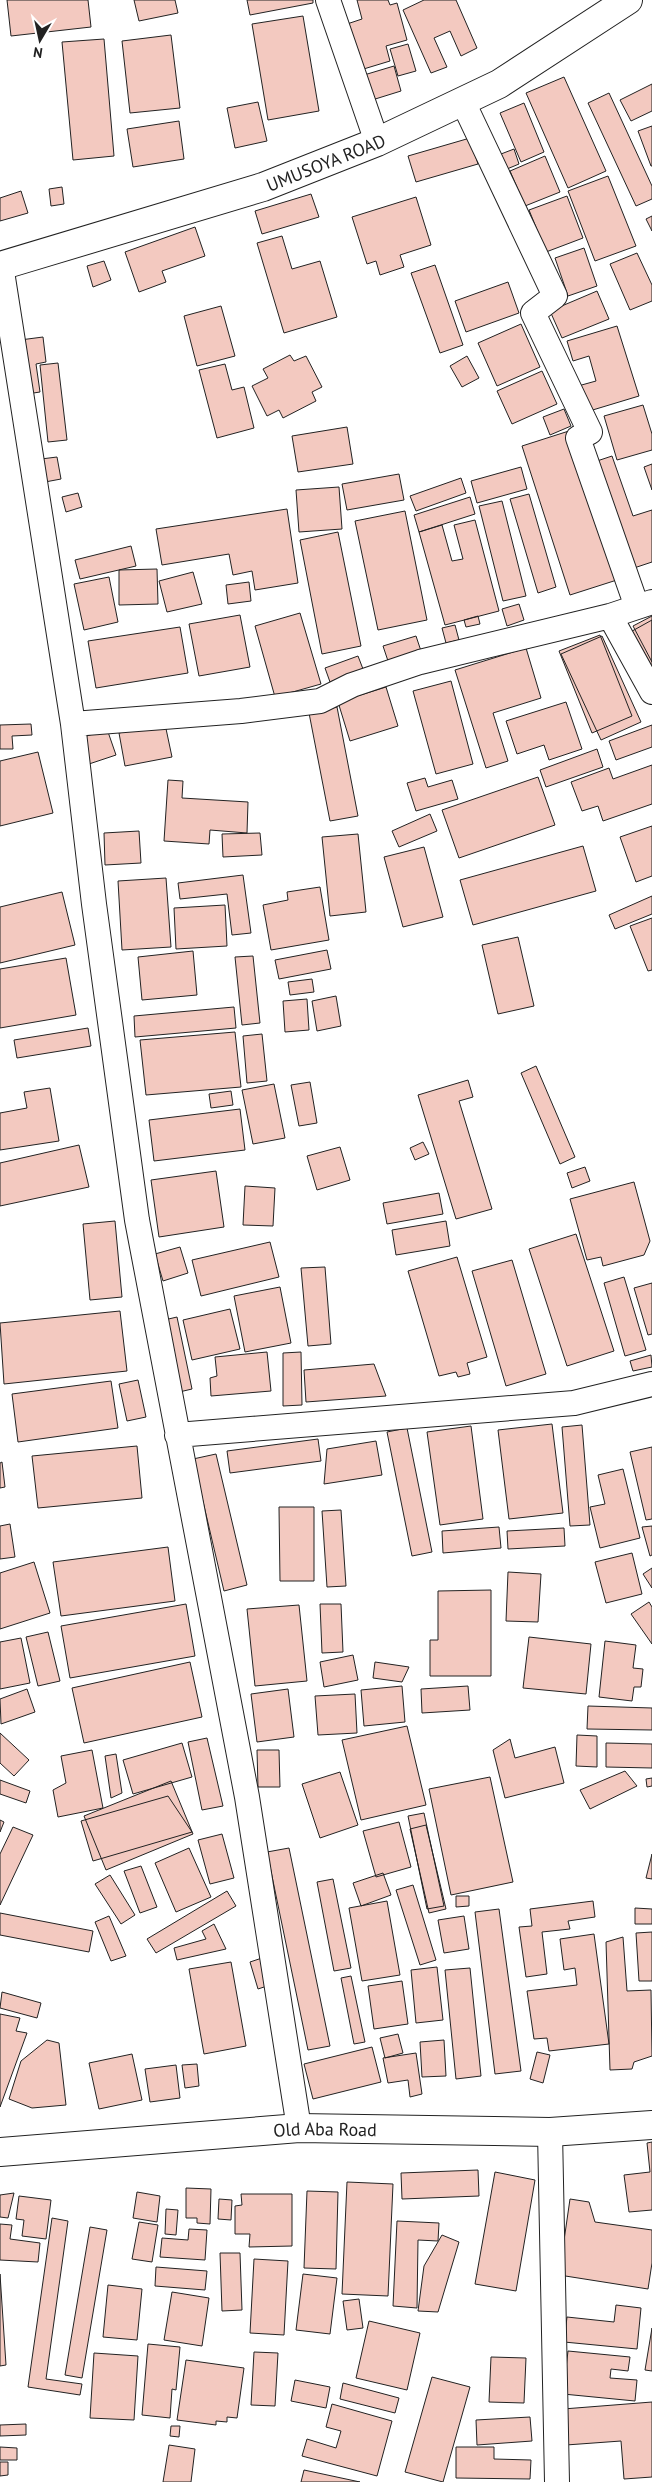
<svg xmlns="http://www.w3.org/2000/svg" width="652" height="2482" font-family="'PT Sans',sans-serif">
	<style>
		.building { fill: #f3c9c0; stroke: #222 }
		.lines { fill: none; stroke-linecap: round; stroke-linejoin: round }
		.street-casing { stroke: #222; stroke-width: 26 }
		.secondary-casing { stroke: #222; stroke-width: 30 }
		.primary-casing { stroke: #222; stroke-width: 30 }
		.street { stroke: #fff; stroke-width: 24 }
		.secondary { stroke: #fff; stroke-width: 28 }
		.primary { stroke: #fff; stroke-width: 28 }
		.labels { text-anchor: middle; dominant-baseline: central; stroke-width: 4; stroke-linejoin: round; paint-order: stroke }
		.street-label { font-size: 18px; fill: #222; stroke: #fff }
	</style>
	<rect width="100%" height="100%" fill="#fff"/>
	<path class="building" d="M7,0H88L91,27L11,36Z
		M134,0H175L178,13L139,21Z
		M247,0H313V3L250,15Z
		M357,0H388L390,5L397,3L407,40L386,46L390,61L357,71L344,25L362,19Z
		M424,0H456L477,48L461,56L450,31L434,38L447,67L431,73L403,10Z
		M303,16L319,111L268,120L252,24Z
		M171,35L180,108L130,113L122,41Z
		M104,39L114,156L73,160L62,42Z
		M408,44L416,71L398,76L390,49Z
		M394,66L401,91L372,100L364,75Z
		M564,77L606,171L568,188L526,93Z
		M652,84V111L631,121L620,100Z
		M609,93L652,186V199L636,206L588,103Z
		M258,102L267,141L235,148L227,108Z
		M524,103L544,152L521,162L500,113Z
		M179,121L184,159L133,167L127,129Z
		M652,126V166H651L638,131Z
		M470,138L478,164L416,182L408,156Z
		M514,149L519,164L507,169L501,154Z
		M545,156L560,192L525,206L510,171Z
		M608,176L636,246L595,261L568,191Z
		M62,187L64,204L51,206L49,189Z
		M21,191L28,213L0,221V198Z
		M311,194L319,217L262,234L255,211Z
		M567,196L583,238L546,252L529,210Z
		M416,197L431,245L400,255L404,267L380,275L376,261L367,264L352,217Z
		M652,216V231L646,219Z
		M195,227L205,256L162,271L166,282L139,292L125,252Z
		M282,236L292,269L320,261L337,317L284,333L257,243Z
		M584,248L597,286L568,296L555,258Z
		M637,253L652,285V301L630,310L610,264Z
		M104,261L111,280L93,287L87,266Z
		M435,265L463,345L440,353L411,273Z
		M508,282L519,313L466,332L455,301Z
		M597,291L609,319L562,338L550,311Z
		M221,306L235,356L197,366L184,316Z
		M521,324L540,367L497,386L478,343Z
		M617,326L639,396L586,412L578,386L596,381L589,356L573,361L567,341Z
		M43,337L46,362L36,364L40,392L27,394L20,340Z
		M290,355L294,361L306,356L322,387L312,392L316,401L283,418L279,410L267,416L252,386L268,378L263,369Z
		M467,356L479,378L462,387L450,366Z
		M58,363L67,440L48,442L40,365Z
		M225,364L232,390L244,387L254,428L217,438L199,370Z
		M542,371L557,404L512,424L497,391Z
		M643,405L652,434V450L617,460L604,416Z
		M564,409L571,426L550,435L543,417Z
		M347,427L353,464L298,472L292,436Z
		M572,430L620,579L570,595L522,446Z
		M612,456L633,516L652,510V562L628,570L591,463Z
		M57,457L61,479L45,482L41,459Z
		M652,464V490L644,467Z
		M521,467L527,489L477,503L471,481Z
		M399,474L404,500L347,510L342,484Z
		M461,478L466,493L416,511L410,496Z
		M339,487L342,529L299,532L296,490Z
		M78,493L82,507L66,512L62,497Z
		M529,494L556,587L538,593L510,499Z
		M470,497L475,514L419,532L414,515Z
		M502,501L526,596L503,601L479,506Z
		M287,509L298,583L255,590L252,571L233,575L229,554L162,565L156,529Z
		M405,511L427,620L378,630L355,521Z
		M475,520L499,611L445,625L419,532L442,525L452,561L463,559L454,525Z
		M338,532L361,646L322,654L300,540Z
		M131,546L136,566L80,579L75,560Z
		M157,569L158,604L119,605V570Z
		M193,572L202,604L167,612L159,581Z
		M109,577L118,622L84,630L74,584Z
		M249,582L251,601L228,604L226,585Z
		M519,604L524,620L507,626L502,609Z
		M300,613L321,684L275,697L255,626Z
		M240,615L250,667L199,676L189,624Z
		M478,616L480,624L466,627L464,620Z
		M652,616V662L633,626Z
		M652,620V681L625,635Z
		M455,625L459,640L446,643L442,628Z
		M180,627L188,673L96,688L88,641Z
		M600,635L632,716L592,733L559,651Z
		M416,636L421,651L388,661L383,646Z
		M602,636L641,722L601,740L561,654Z
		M526,648L541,698L493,713L508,761L486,768L455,670Z
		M358,656L363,669L330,682L325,668Z
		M451,681L473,764L436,774L413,691Z
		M386,687L398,726L350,741L338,702Z
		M566,702L582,749L549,760L544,745L517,754L506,721Z
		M337,707L358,816L330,821L309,713Z
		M31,724L32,735L12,736L13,749H0V725Z
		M165,724L172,757L125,766L119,733Z
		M652,725V747L616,760L609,741Z
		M107,729L116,755L89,764L81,738Z
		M597,749L603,767L546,787L540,770Z
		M38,752L53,813L0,826V761Z
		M652,765V804L603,821L598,806L582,811L571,782L609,768L613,779Z
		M538,777L555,825L459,858L442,810Z
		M425,778L428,787L452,780L458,799L416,811L407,783Z
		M168,780L183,781L182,798L248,802L247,833L210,830L209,844L164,841Z
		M430,814L437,831L399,847L392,831Z
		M652,826V876L636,882L620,837Z
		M139,831L141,863L105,865L104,833Z
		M260,833L262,855L223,857L222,834Z
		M358,834L366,912L330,916L322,837Z
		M583,846L596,891L473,925L460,880Z
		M424,847L443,917L403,927L384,857Z
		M243,875L251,933L232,935L227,894L180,899L178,883Z
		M166,878L171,947L122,950L118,881Z
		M320,887L329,940L271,950L263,905L288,900L287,892Z
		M62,892L75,945L0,963V907Z
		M652,896V914L615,929L609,915Z
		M225,905L227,946L176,949L174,908Z
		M652,918V970L648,971L630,926Z
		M518,937L534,1006L498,1014L482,945Z
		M327,950L331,969L279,979L275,960Z
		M193,951L197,995L142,1000L138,957Z
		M253,956L260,1023L242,1025L235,957Z
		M66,958L76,1015L0,1028V969Z
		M312,979L314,992L290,995L288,982Z
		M336,996L341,1026L317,1031L312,1001Z
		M307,999L309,1030L285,1032L283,1001Z
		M234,1007L236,1028L135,1037L134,1016Z
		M88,1028L91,1046L17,1058L14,1040Z
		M235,1032L241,1087L146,1095L140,1040Z
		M262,1034L267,1081L247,1083L243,1036Z
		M536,1066L575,1157L560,1164L521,1073Z
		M468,1080L473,1097L459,1101L492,1209L456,1219L418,1095Z
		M310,1082L317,1123L299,1126L291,1085Z
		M274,1084L285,1138L253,1144L242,1090Z
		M50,1088L59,1141L0,1150V1113L27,1108L24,1092Z
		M231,1091L233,1105L211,1108L209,1094Z
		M240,1109L245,1150L154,1161L149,1120Z
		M423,1142L429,1154L415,1160L410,1148Z
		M79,1145L89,1187L0,1206V1163Z
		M340,1147L350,1180L317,1190L307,1156Z
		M585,1167L590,1181L572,1188L567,1173Z
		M216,1171L224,1227L159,1237L151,1180Z
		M634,1182L650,1241L644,1255L603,1266L601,1257L587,1260L570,1199Z
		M245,1186L275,1188L273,1226L243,1225Z
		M439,1193L443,1214L387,1224L383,1203Z
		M115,1221L122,1297L90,1300L83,1224Z
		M446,1221L450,1246L396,1255L392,1230Z
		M576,1234L614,1351L567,1366L529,1249Z
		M270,1242L279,1277L201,1296L192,1260Z
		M180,1247L188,1273L163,1281L155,1254Z
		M457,1257L487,1357L467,1363L470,1374L458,1377L456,1372L439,1376L408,1271Z
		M512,1260L546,1374L506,1386L472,1271Z
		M325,1267L331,1344L308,1346L301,1268Z
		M624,1277L646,1350L625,1356L604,1283Z
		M652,1283V1334L648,1335L634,1288Z
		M280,1287L291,1343L245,1352L234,1296Z
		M230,1309L240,1349L192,1360L183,1320Z
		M120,1311L127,1371L4,1384L0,1323Z
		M177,1317L192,1389L175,1393L160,1321Z
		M267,1352L271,1391L211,1396L210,1378L217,1376L215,1357Z
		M301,1352L302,1405L283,1406V1353Z
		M651,1355L652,1367L633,1371L630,1361Z
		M374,1364L386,1396L306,1402L304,1370Z
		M138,1380L146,1417L127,1421L119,1384Z
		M111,1381L118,1428L18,1442L12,1394Z
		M552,1424L563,1513L509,1519L498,1430Z
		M582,1425L590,1525L570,1526L562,1427Z
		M471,1426L483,1519L440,1525L427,1432Z
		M407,1428L432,1552L412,1556L387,1432Z
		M318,1439L321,1461L230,1473L227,1451Z
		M376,1441L382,1475L324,1484L327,1449Z
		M137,1446L142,1498L38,1508L32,1456Z
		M652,1447V1519L646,1520L630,1452Z
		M216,1454L247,1585L224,1591L193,1459Z
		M2,1462L5,1487L0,1488V1463Z
		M623,1469L640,1538L600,1548L590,1507L605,1504L598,1475Z
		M279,1507H314V1581H280Z
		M341,1510L346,1586L327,1587L322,1511Z
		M10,1524L15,1557L0,1559V1526Z
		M652,1526V1555L650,1556L642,1527Z
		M499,1527L501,1548L443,1553L442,1531Z
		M564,1528L565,1546L508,1549L507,1531Z
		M168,1547L175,1601L61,1616L53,1562Z
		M632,1553L642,1594L606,1603L595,1562Z
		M34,1562L50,1613L0,1629V1573Z
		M652,1568V1588L643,1574Z
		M508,1572L541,1574L538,1622L506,1621Z
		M491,1590V1676H430V1640H438V1591Z
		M649,1602L652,1607V1644L631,1614Z
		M186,1604L195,1656L70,1678L61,1626Z
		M320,1604H341L343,1652L322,1653Z
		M299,1605L307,1681L255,1686L247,1609Z
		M48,1632L60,1681L38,1686L26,1637Z
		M529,1637L591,1644L586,1694L523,1688Z
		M21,1638L30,1683L0,1689V1642Z
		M605,1641L636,1645L633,1668L643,1669L641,1687H634L632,1701L599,1697Z
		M353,1655L358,1680L324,1687L320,1662Z
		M190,1662L202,1717L84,1743L72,1688Z
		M375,1662L409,1667L402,1682L373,1678Z
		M402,1686L405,1722L364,1726L361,1690Z
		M468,1686L470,1710L422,1713L421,1689Z
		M27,1689L35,1712L1,1724L0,1699Z
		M288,1689L294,1737L257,1742L251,1694Z
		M355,1694L357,1733L318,1735L315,1696Z
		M588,1706L652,1708V1730L587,1729Z
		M407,1726L426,1805L361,1820L342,1740Z
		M0,1733L29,1760L14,1776L0,1763Z
		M577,1735L597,1736V1767L576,1766Z
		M207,1738L223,1806L202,1810L188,1742Z
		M510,1739L515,1758L555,1747L564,1783L505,1798L493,1750Z
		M182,1743L192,1777L133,1794L123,1760Z
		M606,1743L652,1744V1768L606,1767Z
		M92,1750L103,1808L58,1817L53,1790L66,1783L61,1756Z
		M257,1750H279L280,1787H258Z
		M116,1754L122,1793L111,1798L105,1756Z
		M625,1771L637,1786L590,1809L580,1790Z
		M340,1772L358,1825L320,1838L302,1784Z
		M490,1777L513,1882L451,1895L429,1789Z
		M652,1778V1786L647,1787L646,1779Z
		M0,1780L30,1791L26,1803L0,1794Z
		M171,1781L193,1834L106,1870L84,1816Z
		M168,1796L192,1832L93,1861L81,1821Z
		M424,1813L444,1906L427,1909L408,1816Z
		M0,1820L4,1822L0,1832Z
		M399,1822L411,1867L376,1877L363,1831Z
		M426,1825L446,1909L429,1913L410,1829Z
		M13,1827L33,1835L0,1905V1854Z
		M222,1834L234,1878L210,1884L198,1840Z
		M189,1848L211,1897L176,1912L155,1863Z
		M289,1848L330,2046L308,2050L267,1852Z
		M652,1854V1879L646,1878Z
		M141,1866L157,1907L140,1913L124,1871Z
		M383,1873L391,1895L361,1906L353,1883Z
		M110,1875L135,1915L121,1924L95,1884Z
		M333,1879L351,1968L334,1971L317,1882Z
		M413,1885L436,1960L420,1965L396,1890Z
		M227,1891L236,1906L156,1953L147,1939Z
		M456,1896H469V1906L456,1907Z
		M387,1901L400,1975L362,1981L349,1908Z
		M593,1901L595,1917L568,1921L570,1929L542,1932L547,1974L526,1977L519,1927L532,1926L530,1909Z
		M635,1908L652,1909V1924H635Z
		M499,1909L521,2071L495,2074L475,1912Z
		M0,1913L93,1931L89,1952L0,1935Z
		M109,1916L126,1956L111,1961L95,1922Z
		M464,1916L469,1949L444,1953L438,1920Z
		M214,1924L226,1949L177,1960L174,1948L206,1939L202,1931Z
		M652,1932V1981H639L636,1933Z
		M594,1934L609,2044L549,2051L547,2038L534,2039L527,1991L577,1985L575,1968L564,1970L560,1939Z
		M623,1937L627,1991L651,1990L652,2056L634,2062L632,2069L610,2070L606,1942Z
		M262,1958L270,1985L258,1989L250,1962Z
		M231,1962L246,2046L204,2054L189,1969Z
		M437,1967L443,2020L416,2023L411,1970Z
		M470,1968L481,2076L456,2079L445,1970Z
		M351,1976L365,2042L354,2044L341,1978Z
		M402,1981L408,2024L374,2029L368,1986Z
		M2,1992L41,2003L37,2018L0,2008Z
		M0,2014L20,2018L16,2031L27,2033L0,2107Z
		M398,2034L403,2053L385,2058L380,2038Z
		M47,2040L59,2043L66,2105L32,2108L9,2099L21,2061Z
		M444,2040L446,2076L422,2077L420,2042Z
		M372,2047L381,2082L313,2099L304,2064Z
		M537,2052L550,2055L543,2083L530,2079Z
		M416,2053L422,2094L410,2097L408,2080L388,2083L383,2058Z
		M132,2054L142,2100L99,2109L89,2063Z
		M197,2064L199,2086L185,2088L182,2065Z
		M176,2065L180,2098L150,2102L145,2069Z
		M652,2142V2210L629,2212L624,2175L650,2172L647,2143Z
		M478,2170L479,2196L402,2199L401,2173Z
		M495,2172L535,2180L516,2291L475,2284Z
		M347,2182L393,2184L388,2296L342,2294Z
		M186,2188L211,2189L210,2224L197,2223V2218H186Z
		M307,2191L338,2192L336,2269L304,2268Z
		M137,2192L160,2196L157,2222L133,2218Z
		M14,2193L8,2218L0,2217V2195Z
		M241,2194H292V2246L249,2247L250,2234H235V2206L242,2205Z
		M19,2196L51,2200L46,2239L22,2236L24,2220L16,2219Z
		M219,2199L232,2200L231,2220L218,2219Z
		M570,2199L589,2202L595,2222L652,2230V2263L648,2289L559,2275Z
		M166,2209L178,2210L176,2235L165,2234Z
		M52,2218L68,2221L46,2379L82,2384L80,2395L28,2387Z
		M397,2221L439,2223L438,2241L418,2240L417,2308L393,2306Z
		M139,2222L158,2225L152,2262L132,2259Z
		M0,2224L12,2225L10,2239L40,2243L38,2262L0,2260Z
		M90,2227L107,2230L82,2378L65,2375Z
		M189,2229L207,2230L205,2260L160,2257L162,2238L188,2240Z
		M442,2235L459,2242L438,2312L418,2311L424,2266Z
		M220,2253H240L242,2310L222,2311Z
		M254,2259L288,2261L284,2335L250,2333Z
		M156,2267L207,2271L205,2290L155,2286Z
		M0,2274L6,2365L0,2366Z
		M303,2274L337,2278L330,2334L296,2330Z
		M108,2285L142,2289L137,2340L103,2337Z
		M172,2292L209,2298L202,2346L164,2340Z
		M359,2299L363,2328L347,2330L343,2301Z
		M616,2305L641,2308L637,2349L564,2342L567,2317L614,2322Z
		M369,2321L420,2333L407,2390L356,2378Z
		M652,2328V2371L645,2370Z
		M148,2344L180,2347L176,2390L172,2389L170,2418L142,2415Z
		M568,2351L630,2357L628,2371L611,2369L610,2378L637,2380L635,2401L563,2394Z
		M254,2352L278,2353L275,2406L251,2405Z
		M94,2353L138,2356L134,2420L90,2418Z
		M491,2357L526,2358L524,2403L489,2402Z
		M186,2360L244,2368L237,2418L227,2417V2422L216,2421V2425L177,2420Z
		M432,2377L470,2387L443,2482L405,2472Z
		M295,2380L330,2387L326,2408L291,2401Z
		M343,2383L399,2398L395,2413L340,2399Z
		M652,2402V2477L624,2479L621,2441L566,2445L563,2409Z
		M332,2404L392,2421L377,2476L302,2456L307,2439L336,2448L341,2431L326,2427Z
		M530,2417L532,2441L477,2445L476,2420Z
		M26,2424V2435L0,2436V2425Z
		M171,2426H180L179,2437L170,2436Z
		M169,2445L195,2449L191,2482H163Z
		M0,2447L17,2448V2460H0Z
		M456,2447H494V2459L531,2460L530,2479L456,2478Z
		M0,2462H8V2475L0,2476Z
		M304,2470L360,2482H301Z"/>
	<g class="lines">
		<defs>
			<path id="street" d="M328,0L377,142
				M463,102L555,296L533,313L590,432L578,438L637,607
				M1,265L73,724L94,904L137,1220L247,1797L299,2128
				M610,616L652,692
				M73,724L241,711L320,701L352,685L420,662L610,616L652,602
				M177,1435L574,1403L652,1384
				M550,2132L557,2482"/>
			<g id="secondary">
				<path id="s1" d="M0,266L263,187L377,142L499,84L628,0"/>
			</g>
			<g id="primary">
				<path id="s2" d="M0,2152L299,2128L550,2132L652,2125"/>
			</g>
		</defs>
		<use href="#street" class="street-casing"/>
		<use href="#secondary" class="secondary-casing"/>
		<use href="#primary" class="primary-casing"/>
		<use href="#street" class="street"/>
		<use href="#secondary" class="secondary"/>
		<use href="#primary" class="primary"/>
	</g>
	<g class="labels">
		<g class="street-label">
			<text stroke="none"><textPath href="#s1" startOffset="342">UMUSOYA ROAD</textPath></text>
			<text stroke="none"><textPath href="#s2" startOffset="326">Old Aba Road</textPath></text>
		</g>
	</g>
	<g transform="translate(40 40) rotate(189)" stroke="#ffffff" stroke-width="4" paint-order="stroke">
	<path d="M0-4L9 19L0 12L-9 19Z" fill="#222222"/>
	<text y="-8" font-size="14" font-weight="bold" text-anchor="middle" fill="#222222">N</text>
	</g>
</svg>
